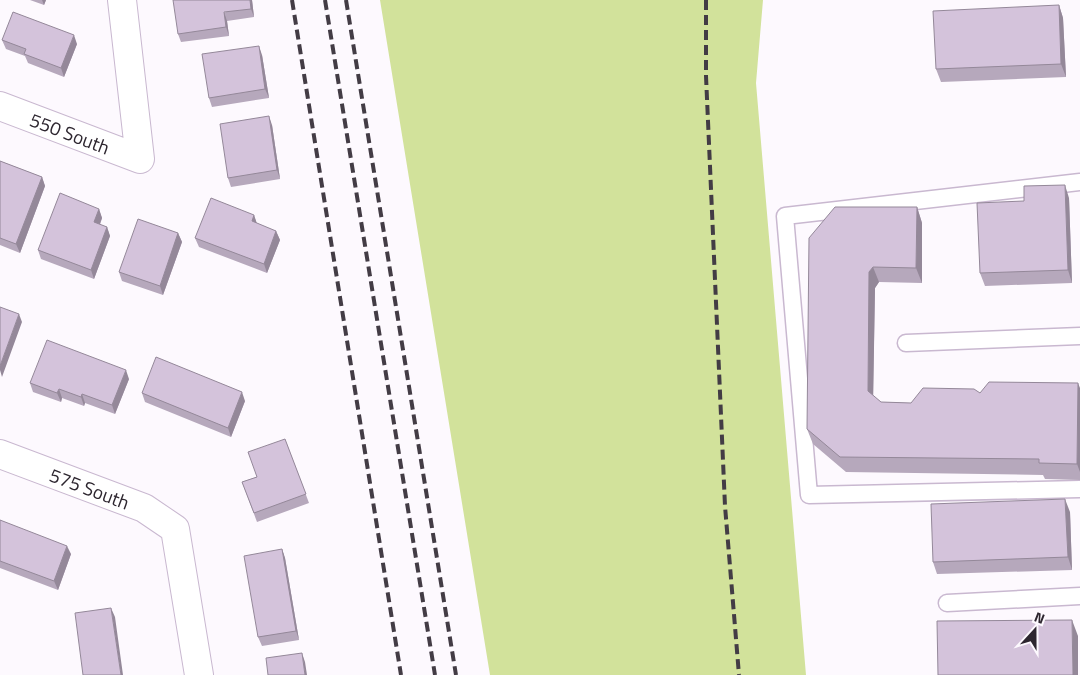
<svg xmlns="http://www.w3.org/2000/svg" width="1080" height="675" font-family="'Titillium Web',sans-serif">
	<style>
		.green { fill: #d2e29b }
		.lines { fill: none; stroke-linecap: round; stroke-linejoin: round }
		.service-casing { stroke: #c9b8d0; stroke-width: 19 }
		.minor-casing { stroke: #c9b8d0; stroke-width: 30 }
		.service { stroke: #fff; stroke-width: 16 }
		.minor { stroke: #fff; stroke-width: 28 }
		.rail { stroke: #433c45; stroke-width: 4; stroke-dasharray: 10 5; stroke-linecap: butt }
		.wall { fill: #b6a8bc }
		.shaded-wall { fill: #948899 }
		.building { fill: #d4c3db; stroke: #948899 }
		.labels { text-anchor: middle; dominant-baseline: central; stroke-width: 4; stroke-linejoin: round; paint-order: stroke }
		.street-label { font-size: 19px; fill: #2d262f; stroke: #fdf9fe }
	</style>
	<rect width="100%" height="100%" fill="#fdf9fe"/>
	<path class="green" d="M380,0H763L756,83L806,675H490Z"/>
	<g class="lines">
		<defs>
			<path id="service" d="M1080,182L785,216L809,495L1080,489
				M906,343L1080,336
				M947,603L1080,596"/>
			<g id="minor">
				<path id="s1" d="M0,106L140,159L122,0"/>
				<path id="s2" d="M0,454L144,508L175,529L199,675"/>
			</g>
		</defs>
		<use href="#service" class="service-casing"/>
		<use href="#minor" class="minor-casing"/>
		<use href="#service" class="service"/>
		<use href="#minor" class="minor"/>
		<path class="rail" d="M292,0L401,675
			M325,0L435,675
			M346,0L456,675
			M706,0V76L725,506L739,675"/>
	</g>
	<path class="wall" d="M30,0H46L44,5Z
		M252,0L254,17L227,21L229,36L181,42L178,34Z
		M1059,5L1063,18L1066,77L941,82L936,69Z
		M2,40L77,44L64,77L28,63L25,56L6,49Z
		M262,55L269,98L212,107L209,98Z
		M272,125L280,179L231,187L228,178Z
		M0,161L42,177L45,186L20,253L0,245Z
		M1069,198L1072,283L985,286L980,273L1024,201Z
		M835,207H917L922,223V283L879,282L875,288L873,396L881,402L911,403L980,393L1080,388V480L1045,479L1043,475L846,472L813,444L807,429Z
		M99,209L102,218L100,225L107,227L110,236L94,279L41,259L38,250Z
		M254,215L257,224L276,231L280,240L267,273L199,247L195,238Z
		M178,233L182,242L163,295L122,281L119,272Z
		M129,379L115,414L85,403L84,406L62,398L61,402L33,392L30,383Z
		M142,393L245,401L231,437L145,402Z
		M285,439L309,503L257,522L242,482L257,477Z
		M1070,512L1072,570L937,574L933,562Z
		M0,520L71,554L58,590L0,568Z
		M282,549L285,558L299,640L262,646L258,637Z"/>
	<path class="shaded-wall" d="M42,0H46L44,5Z
		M250,0H252L254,17L251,9Z
		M1059,5L1063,18L1066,77L1061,64Z
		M224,12L227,21L229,36L226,27Z
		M74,35L77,44L64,77L61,68Z
		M259,46L262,55L269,98L265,89Z
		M269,116L272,125L280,179L277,170Z
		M42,177L45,186L20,253L16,244Z
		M1065,185L1069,198L1072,283L1068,270Z
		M917,207L922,223V283L916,268Z
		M99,209L102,218L97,231L94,222Z
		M254,215L257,224L252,221Z
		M107,227L110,236L94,279L91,270Z
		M276,231L280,240L267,273L264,264Z
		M178,233L182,242L163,295L160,286Z
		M873,267L879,282L875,288L873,407L868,391L869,272Z
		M19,314L22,322L2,377L0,370V366Z
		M126,370L129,379L115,414L112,405Z
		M1078,383L1080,388V472L1077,464Z
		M59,389L62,398L61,402L57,393Z
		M242,392L245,401L231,437L228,428Z
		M82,394L85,403L84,406L81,397Z
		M1065,499L1070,512L1072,570L1068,557Z
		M67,546L71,554L58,590L54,581Z
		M282,549L285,558L299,640L296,631Z
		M111,608L115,617L123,675H121Z
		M1072,620L1078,636V675H1073Z
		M302,653L305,662L307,675H305Z"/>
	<path class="building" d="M173,0H250L251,9L224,12L226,27L178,34Z
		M1059,5L1061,64L936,69L933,11Z
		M13,12L74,35L61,68L24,54L26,49L2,40Z
		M259,46L265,89L209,98L202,54Z
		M269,116L277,170L228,178L220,124Z
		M0,161L42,177L16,244L0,238Z
		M1065,185L1068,270L980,273L977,203L1024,201V186Z
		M60,193L99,209L94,222L107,227L91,270L38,250Z
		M211,198L254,215L252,221L276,231L264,264L195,238Z
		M835,207H917L916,268L873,267L869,272L868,391L881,402L911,403L923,388L974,389L980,393L989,382L1078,383L1077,464L1039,463V459L840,457L807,429L809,238Z
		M138,219L178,233L160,286L119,272Z
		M0,307L19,314L0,366Z
		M47,340L126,370L112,405L82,394L81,397L59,389L57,393L30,383Z
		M156,357L242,392L228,428L142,393Z
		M285,439L306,494L254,513L242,482L257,477L248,452Z
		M1065,499L1068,557L933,562L931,504Z
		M0,520L67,546L54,581L0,561Z
		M282,549L296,631L258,637L244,556Z
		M111,608L121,675H83L75,613Z
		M1072,620L1073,675H938L937,621Z
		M302,653L305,675H268L266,658Z"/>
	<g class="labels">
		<g class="street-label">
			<text stroke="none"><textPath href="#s1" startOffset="75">550 South</textPath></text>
			<text stroke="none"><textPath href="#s2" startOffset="96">575 South</textPath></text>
		</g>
	</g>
	<g transform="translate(1035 630) rotate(21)" stroke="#fdf9fe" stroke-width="4" paint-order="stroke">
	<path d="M0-4L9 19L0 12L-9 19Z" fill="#2d262f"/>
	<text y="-8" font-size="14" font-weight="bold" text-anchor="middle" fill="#2d262f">N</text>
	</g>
</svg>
